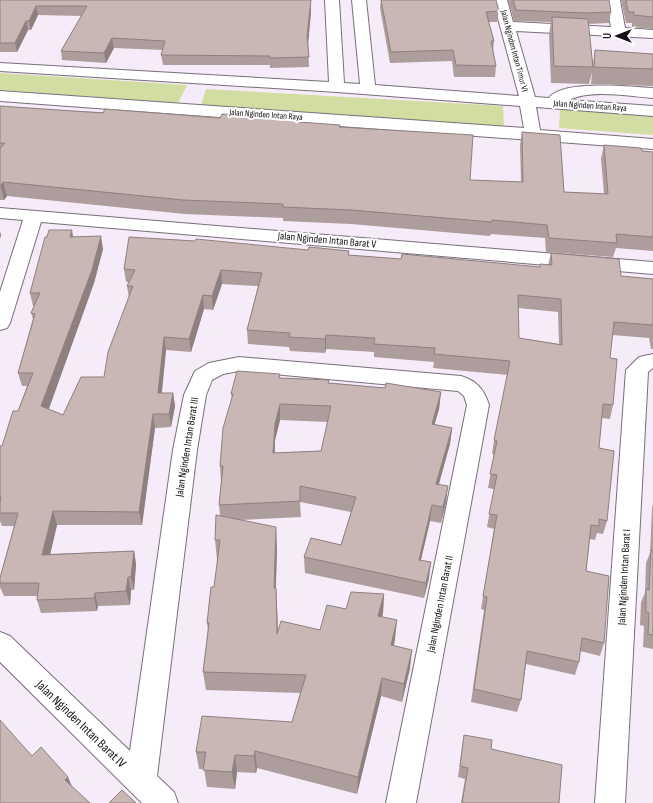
<svg xmlns="http://www.w3.org/2000/svg" width="653" height="803" font-family="'Sofia Sans Condensed',sans-serif">
	<style>
		.green { fill: #d2dda1 }
		.lines { fill: none; stroke-linecap: round; stroke-linejoin: round }
		.minor-casing { stroke: #786f7a; stroke-width: 2 }
		.minor { fill: #fff; fill-rule: evenodd }
		.wall { fill: #ad9d9d; fill-rule: evenodd }
		.shaded-wall { fill: #8d807f }
		.building { fill: #c9b7b6; stroke: #8d807f; fill-rule: evenodd }
		.labels { text-anchor: middle; dominant-baseline: central; stroke-width: 4; stroke-linejoin: round; paint-order: stroke }
		.far-street-label { font-size: 9px; fill: #151116; stroke: #fff }
		.street-label { font-size: 11px; fill: #151116; stroke: #fff }
		.near-street-label { font-size: 13px; fill: #151116; stroke: #fff }
	</style>
	<rect width="100%" height="100%" fill="#f6ebf8"/>
	<path class="green" d="M0,73L187,85L178,103L0,90Z
		M206,89L503,106L504,127L201,105Z
		M560,109L653,115V135L559,128Z"/>
	<g class="lines">
		<defs>
			<path id="minor" d="M325,0H339L344,83L360,84L352,0H366L375,85L519,96L493,0H507L513,22L611,27L606,0H620L625,28L653,30V38L516,31L535,97L549,98C562,79 632,87 653,88V98C626,96 594,89 568,100L653,106V116L536,107L540,130L653,139V149L0,101V91L524,128L520,106L337,92L0,71V63L329,82Z
				M0,208L653,262V274L41,222L10,323L7,328L0,330V292L23,220L0,218Z
				M653,354V368L648,372L625,803H595L626,370L639,357Z
				M239,357L461,376C477,381 484,389 489,405L416,803H386L467,405L464,396L458,391L239,371L223,374L212,380L206,395L197,450L157,776L174,792L178,803H142L0,662V632L10,636L130,751L173,450L184,395L195,371L209,363Z"/>
		</defs>
		<use href="#minor" class="minor-casing"/>
		<use href="#minor" class="minor"/>
	</g>
	<path class="wall" d="M0,0L311,12L308,42L309,67L270,68V65H163L161,55L163,50L114,48L106,63L62,60L61,51L82,16L38,15L31,30H28L17,52H0Z
		M381,0H496L499,11L497,22H489L494,41L493,51L496,66L495,77H454L452,61L390,63L380,8Z
		M508,0H609L611,12L609,23L588,24L593,65L595,50L653,54V86L591,84L592,72L589,84L551,83L549,34L551,22L514,21Z
		M621,0H653V29L632,27V23H626Z
		M0,106L58,110L220,118L300,119V122L340,125V127L470,180L521,182L520,145L522,132L564,192L604,194L601,159L604,145L642,151L653,152V251L616,248L613,257L546,252L545,238L491,234L490,236L351,224L283,221V218L185,214L7,196L4,200H0Z
		M73,236L103,249L94,283L48,409L63,415L104,377L129,298L127,286L128,282H126L124,269L349,255L401,259L540,267V264L548,265L551,253L621,276L653,279V349H651L649,338L612,335L610,358L613,405L610,419L602,418L599,448L607,521L603,534L597,533L595,540L590,539L586,571L604,643L600,656L580,651L579,662L575,675L526,664L521,700L517,712L471,702L484,610L481,609L494,529L487,527L494,489L488,488L494,454H492L494,440L508,375L433,368L434,362L374,357V352L326,349L325,353L290,351L289,347L248,344L247,330L258,286L222,284L213,310L204,309L191,352L166,350L162,393H173L175,406L171,427L155,428L142,525H57L50,554L134,551L136,564L134,590H131L130,605L98,606L97,611L41,613L37,600V596H4L0,587V578L14,526H2L0,521V446H2L18,411L27,386H22L18,373L33,319L31,313L34,306H33L30,293ZM518,308L558,312L559,344L519,338Z
		M280,378L385,388L441,392L439,409L434,425L452,428L450,444L439,484L446,502L441,523L430,521L421,560L429,578L424,598L305,573L304,557L341,545L351,512L300,502L301,517L240,520L277,547L276,588L277,607L278,631L320,630L346,609L384,594L383,613L382,617L395,639L394,646L410,668L402,702L381,696L357,794L257,768L256,773L237,772L235,789L207,787L204,769H199L196,752L292,722L300,693L206,690L203,672L208,631L207,623L214,587L218,560H217L215,540L220,515L219,505L221,482L220,466L232,398L231,394ZM280,420L328,422L321,451L275,453V440Z
		M653,504V649L643,647L644,626L640,625L641,602L645,593L646,563L650,553L652,508Z
		M464,735L491,749L559,803H461L465,779L458,777Z"/>
	<path class="shaded-wall" d="M311,0V12L308,45L307,36Z
		M36,6L38,15L31,30L29,21Z
		M26,21L28,30L17,52L15,43Z
		M112,38L114,48L106,63L104,53Z
		M3,182L7,196L4,200L1,187Z
		M72,230L74,243L70,237Z
		M0,231L1,235L0,239Z
		M101,236L103,249L94,283L45,420L41,406Z
		M221,270L222,284L213,310L212,296Z
		M203,295L204,309L191,352L189,339Z
		M326,335V349L325,353V339Z
		M164,337L166,350L160,406L158,393Z
		M441,392L439,409L430,440L432,424Z
		M173,393L175,406L171,427L169,414Z
		M280,404V420L275,440L274,470L273,453L275,424Z
		M153,414L155,428L142,525L139,512Z
		M452,428L450,444L434,500L436,484Z
		M448,486L446,502L441,523L443,507Z
		M432,505L430,521L417,576L419,560Z
		M53,511L57,525L47,568L42,555Z
		M276,527L277,547L275,606L274,588Z
		M134,551L136,564L134,590L131,577Z
		M431,562L429,578L424,598L426,583Z
		M128,577L131,590L130,605L126,591Z
		M276,588L277,607L278,652L277,634Z
		M95,593L98,606L97,611L94,598Z
		M384,594L383,613L377,635L378,616Z
		M397,620L395,639L389,664L391,645Z
		M412,650L410,668L402,702L404,684Z
		M382,678L381,696L357,794L358,777Z
		M255,751L257,768L256,773L254,756Z
		M235,755L237,772L235,789L232,772Z
		M68,777L74,791L65,780Z"/>
	<path class="building" d="M0,0H311L307,36L309,57L270,58V56L161,55L165,41L112,38L104,53L61,51L87,6H36L29,21H26L15,43H0Z
		M381,0H496L499,11L486,12L494,41H491L496,66L456,65L453,50L391,52Z
		M513,0H609L611,12L586,13L516,10Z
		M626,0H653V17L634,15V12H628Z
		M552,17L588,19L593,67L554,66Z
		M595,50L653,54V69L594,67Z
		M0,106L58,110L103,113L105,109L220,118L222,114L265,116L300,119L299,122L340,125L339,127L473,135L470,180L523,182L522,132L560,135L564,192L608,194L604,145L641,148L642,151L653,152V237L616,234L617,243L549,238L547,225L492,220V222L351,210L283,207V204L183,200L3,182L0,187V149L5,143H0Z
		M49,230H72L70,237L101,236L92,270L41,406L63,415L81,377H104L108,352L133,286H127L135,270L124,269L129,237L195,241L196,239L308,250L309,247L349,251L348,255L401,259L402,254L540,267V264L552,265L551,253L619,259L621,276L653,279V325L614,322L610,358L617,359L613,405L603,404L599,448L614,451L607,521L599,519V526L591,525L586,571L609,576L604,643L582,638L579,662L527,651L521,700L474,689L487,597L483,596L497,515L489,514L497,475L490,474L497,441L494,440L510,361L434,354L435,348L374,344L375,338L326,335L325,339L289,337L290,333L247,330L262,273L221,270L212,296L203,295L189,339L164,337L158,393H173L169,414H153L139,512L53,511L42,555L134,551L131,577H128L126,591L95,593L94,598L37,600L39,583H0V578L18,513H0V502L1,497H0V446H2L13,411H18L33,373H18L35,314L31,313L40,293H30L45,237H47ZM518,295L561,299L562,345L519,338Z
		M237,371L280,374L279,378L329,380L328,383L385,388L386,383L441,392L432,424L452,428L436,484L448,486L443,507L432,505L419,560L431,562L426,583L304,557L311,538L341,545L356,497L300,486V501L219,505L223,466H220L223,428L233,394H231ZM280,404L331,406L321,451L273,453L275,424Z
		M216,515L276,527L274,588H276L277,634L281,621L320,630L327,605L346,609L351,592L384,594L378,616L397,620L391,645L412,650L404,684L382,678L358,777L255,751L254,756L235,755L232,772L203,770L206,752H196L202,716L292,722L306,675L203,672L209,623H207L211,587H214L220,540H215Z
		M651,550L653,551V635L648,634L649,613L646,612V589L649,590Z
		M0,720L32,756L41,747L68,777L65,780L90,803H0Z
		M464,735L492,740L491,749L562,765L559,803H462L468,768L460,766Z
		M122,790L136,803H109Z"/>
	<g class="labels">
		<g class="far-street-label">
			<text transform="translate(514 51) rotate(75)">Jalan Nginden Intan Timur VI</text>
			<text transform="translate(590 106) rotate(4)">Jalan Nginden Intan Raya</text>
			<text transform="translate(266 115) rotate(4)">Jalan Nginden Intan Raya</text>
		</g>
		<g class="street-label">
			<text transform="translate(327 240) rotate(5)">Jalan Nginden Intan Barat V</text>
			<text transform="translate(187 447) rotate(-81)">Jalan Nginden Intan Barat III</text>
			<text transform="translate(624 577) rotate(-87)">Jalan Nginden Intan Barat I</text>
			<text transform="translate(440 604) rotate(-79)">Jalan Nginden Intan Barat II</text>
		</g>
		<g class="near-street-label">
			<text transform="translate(81 724) rotate(44)">Jalan Nginden Intan Barat IV</text>
		</g>
	</g>
	<g transform="translate(617 36) rotate(270)" stroke="#ffffff" stroke-width="3" paint-order="stroke">
	<path d="M0-3L7 15L0 10L-7 15Z" fill="#151116"/>
	<text y="-6" font-size="11" font-weight="bold" text-anchor="middle" fill="#151116">U</text>
	</g>
</svg>
